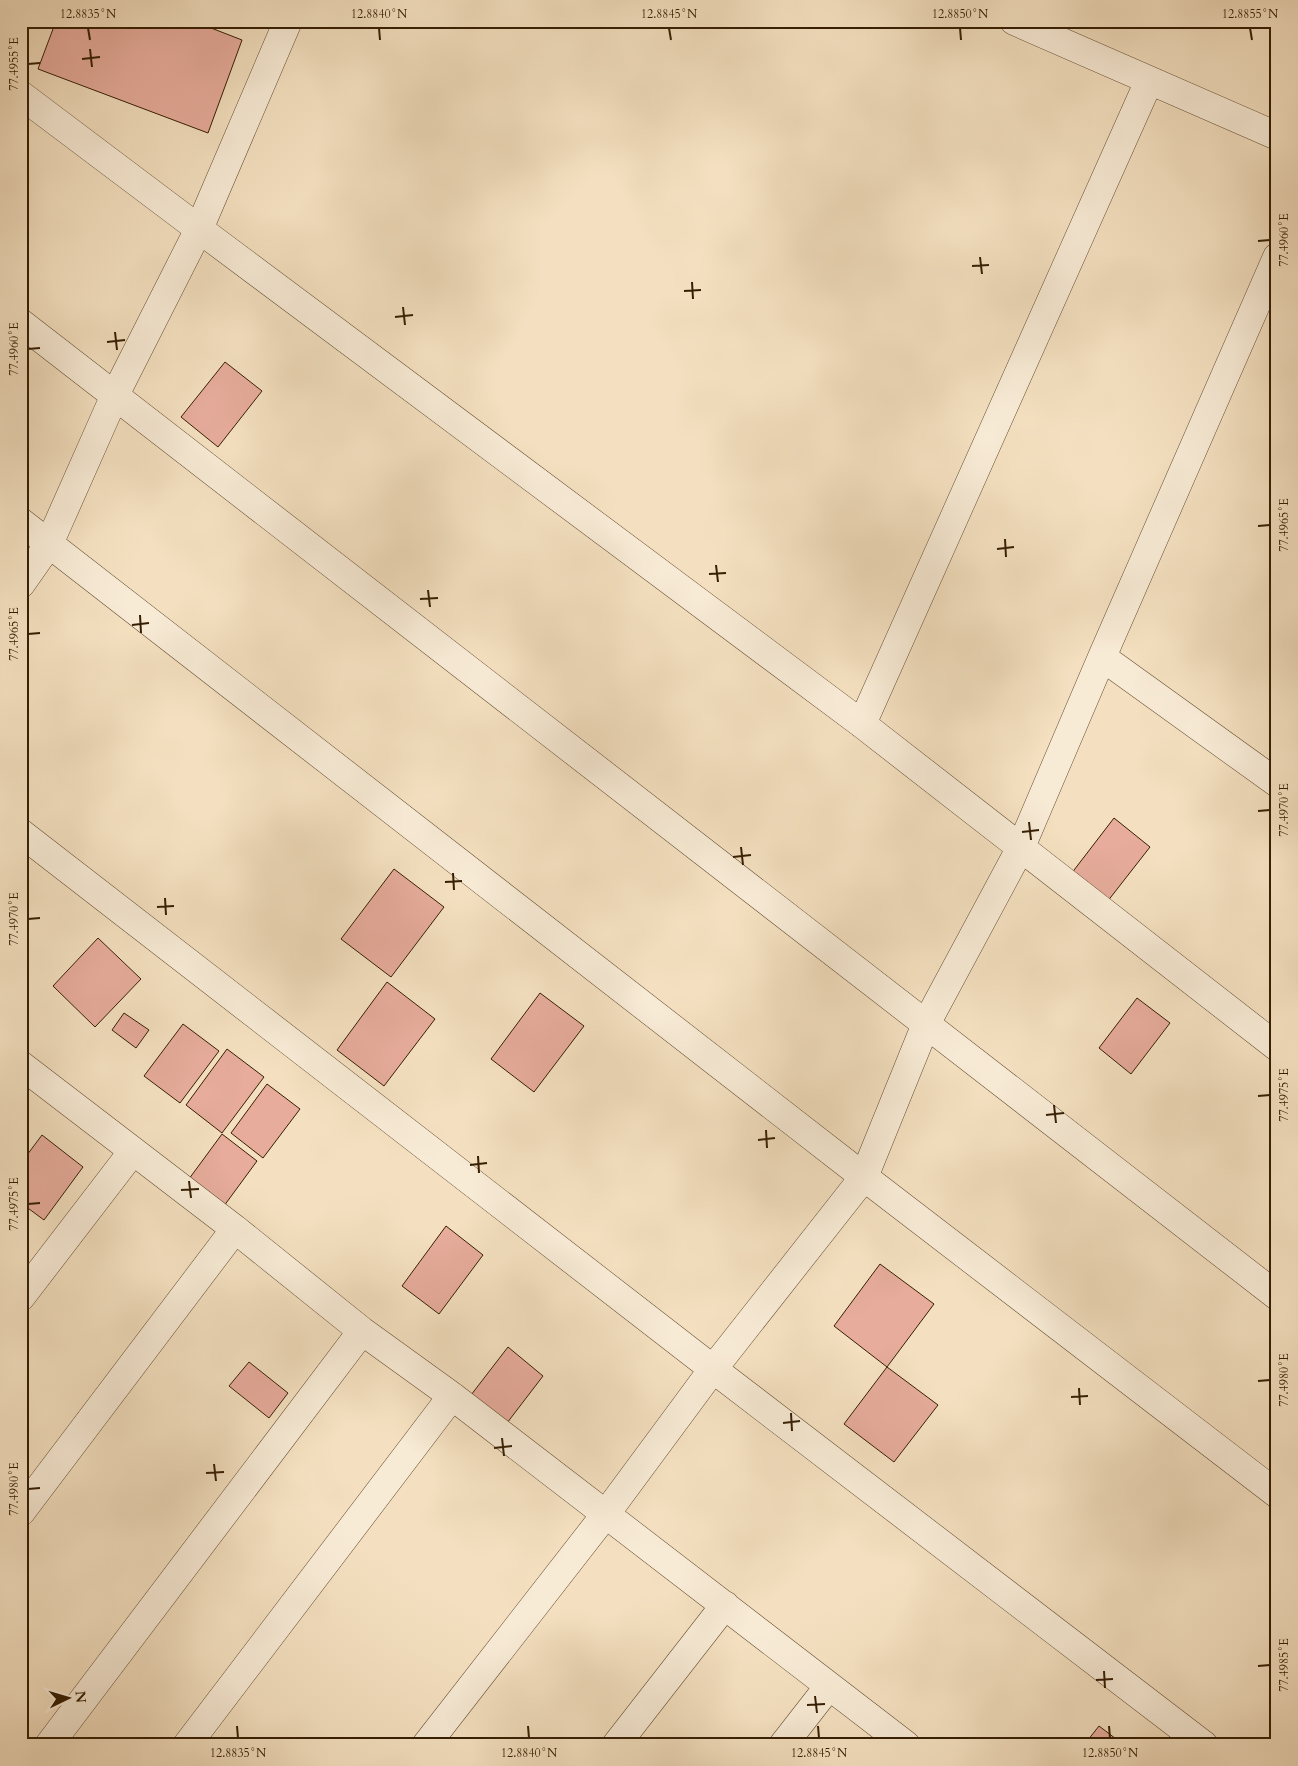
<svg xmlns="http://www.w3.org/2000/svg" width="1298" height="1766" font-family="Cardo,serif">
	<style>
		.building { fill: #e7ac9c; stroke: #361e03 }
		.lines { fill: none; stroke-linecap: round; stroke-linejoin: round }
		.minor-casing { stroke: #664e32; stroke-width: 29 }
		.minor { stroke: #f8ebd6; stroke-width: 28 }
		.ticks { fill: none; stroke: #361e03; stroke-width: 2 }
		.neatline { fill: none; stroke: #361e03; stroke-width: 2 }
		.ticks-label { font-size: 12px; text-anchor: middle; fill: #361e03 }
	</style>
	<rect width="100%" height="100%" fill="#f4e0c0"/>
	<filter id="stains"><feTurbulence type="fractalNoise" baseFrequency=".004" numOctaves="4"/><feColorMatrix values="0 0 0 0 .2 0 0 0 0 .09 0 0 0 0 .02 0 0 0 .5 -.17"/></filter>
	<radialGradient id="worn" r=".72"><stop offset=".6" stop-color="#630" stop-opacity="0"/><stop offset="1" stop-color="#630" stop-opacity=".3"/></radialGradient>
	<path class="building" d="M56,21H193L242,40L208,133L38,69Z
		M225,362L262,391L218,447L181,417Z
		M1114,818L1150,847L1107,902L1071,874Z
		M394,869L444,907L391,977L341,939Z
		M98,938L141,979L95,1027L53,986Z
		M387,982L435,1019L384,1086L337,1050Z
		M540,993L584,1026L534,1092L491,1059Z
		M1137,998L1170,1023L1131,1074L1099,1048Z
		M124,1013L149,1030L136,1048L112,1030Z
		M183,1024L219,1051L180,1103L144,1076Z
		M227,1049L264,1077L222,1133L186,1105Z
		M267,1084L300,1109L263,1158L231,1133Z
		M222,1134L257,1161L221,1210L186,1183Z
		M42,1135L83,1167L44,1220L21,1203V1163Z
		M446,1226L483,1255L439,1314L402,1286Z
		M880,1264L934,1304L887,1367L834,1326Z
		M508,1347L543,1376L507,1423L471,1395Z
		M249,1362L288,1393L269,1418L229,1386Z
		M887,1367L938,1405L894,1462L844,1424Z
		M21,1430L28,1435L21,1444Z
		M1099,1726L1124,1745H1084Z"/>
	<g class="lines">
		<defs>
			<path id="minor" d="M1014,21L1277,136
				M21,95L199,229L862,724L1277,1047
				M21,323L1277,1296
				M21,522L864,1177L1277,1494
				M21,584L49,544L115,395L199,229L288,21
				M1102,657L1277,783
				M862,724L1149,81
				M21,833L713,1369L1204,1745
				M21,1065L235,1229L362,1331L452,1396L906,1745
				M21,1297L133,1151
				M21,1512L235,1229
				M49,1745L362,1331
				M187,1745L452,1396
				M426,1745L605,1515L713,1369L864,1177L926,1024L1021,847L1102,657L1277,257
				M616,1745L725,1605
				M783,1745L829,1686"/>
		</defs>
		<use href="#minor" class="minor-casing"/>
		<use href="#minor" class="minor"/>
	</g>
	<path class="ticks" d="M88,28L90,40M379,28L380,40M669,28L671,40M960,28L961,40M1250,28L1252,40M90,49L92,67M82,59L100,57M28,64L40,63M1258,241L1270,240M980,257L982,274M972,266L989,265M692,282L693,299M684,291L701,290M403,307L405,325M395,317L413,315M115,332L117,350M107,342L125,340M28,349L40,348M1258,526L1270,525M1005,539L1006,557M997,549L1014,547M716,565L718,582M709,574L726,573M428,590L430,607M420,599L438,598M140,615L141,633M132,625L149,623M28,634L40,633M1258,811L1270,810M1029,822L1031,840M1022,832L1039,830M741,847L743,865M733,857L751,855M453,873L454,890M445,882L462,881M165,898L166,915M157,907L174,906M28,919L40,918M1258,1096L1270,1095M1054,1105L1056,1123M1046,1115L1064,1113M766,1130L767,1148M758,1140L775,1138M478,1156L479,1173M470,1165L487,1163M189,1181L191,1198M181,1190L199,1189M28,1204L40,1203M1258,1381L1270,1380M1079,1388L1080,1405M1071,1397L1088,1396M791,1413L792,1431M783,1423L800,1421M502,1438L504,1456M494,1448L512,1446M214,1464L216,1481M206,1473L224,1472M28,1489L40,1488M1258,1666L1270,1665M1104,1671L1105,1688M1096,1680L1113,1679M815,1696L817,1713M807,1705L825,1704M237,1726L238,1738M528,1726L529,1738M818,1726L819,1738M1109,1726L1110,1738"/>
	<rect width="1298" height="1766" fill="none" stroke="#f4e0c0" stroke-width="55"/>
	<g transform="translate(68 1698) rotate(85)" stroke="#f8ebd6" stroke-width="4" paint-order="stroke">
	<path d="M0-4L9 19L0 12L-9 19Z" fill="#361e03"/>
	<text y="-8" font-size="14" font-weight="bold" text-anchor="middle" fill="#361e03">N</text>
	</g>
	<rect x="28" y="28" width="1242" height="1710" class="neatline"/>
	<g class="ticks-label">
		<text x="88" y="18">12.8835°N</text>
		<text x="379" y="18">12.8840°N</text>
		<text x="669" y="18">12.8845°N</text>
		<text x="960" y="18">12.8850°N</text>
		<text x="1250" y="18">12.8855°N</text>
		<text transform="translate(14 64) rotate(-90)" y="4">77.4955°E</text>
		<text transform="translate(1284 240) rotate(-90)" y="4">77.4960°E</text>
		<text transform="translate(14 349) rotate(-90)" y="4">77.4960°E</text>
		<text transform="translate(1284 525) rotate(-90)" y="4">77.4965°E</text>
		<text transform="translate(14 634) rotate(-90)" y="4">77.4965°E</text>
		<text transform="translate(1284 810) rotate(-90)" y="4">77.4970°E</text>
		<text transform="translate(14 919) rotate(-90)" y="4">77.4970°E</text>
		<text transform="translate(1284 1095) rotate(-90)" y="4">77.4975°E</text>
		<text transform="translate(14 1204) rotate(-90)" y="4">77.4975°E</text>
		<text transform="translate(1284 1380) rotate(-90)" y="4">77.4980°E</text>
		<text transform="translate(14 1489) rotate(-90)" y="4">77.4980°E</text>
		<text transform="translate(1284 1665) rotate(-90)" y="4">77.4985°E</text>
		<text x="238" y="1757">12.8835°N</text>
		<text x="529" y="1757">12.8840°N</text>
		<text x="819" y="1757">12.8845°N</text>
		<text x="1110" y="1757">12.8850°N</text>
	</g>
	<rect width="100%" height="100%" filter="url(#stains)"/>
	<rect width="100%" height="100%" fill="url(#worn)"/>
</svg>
